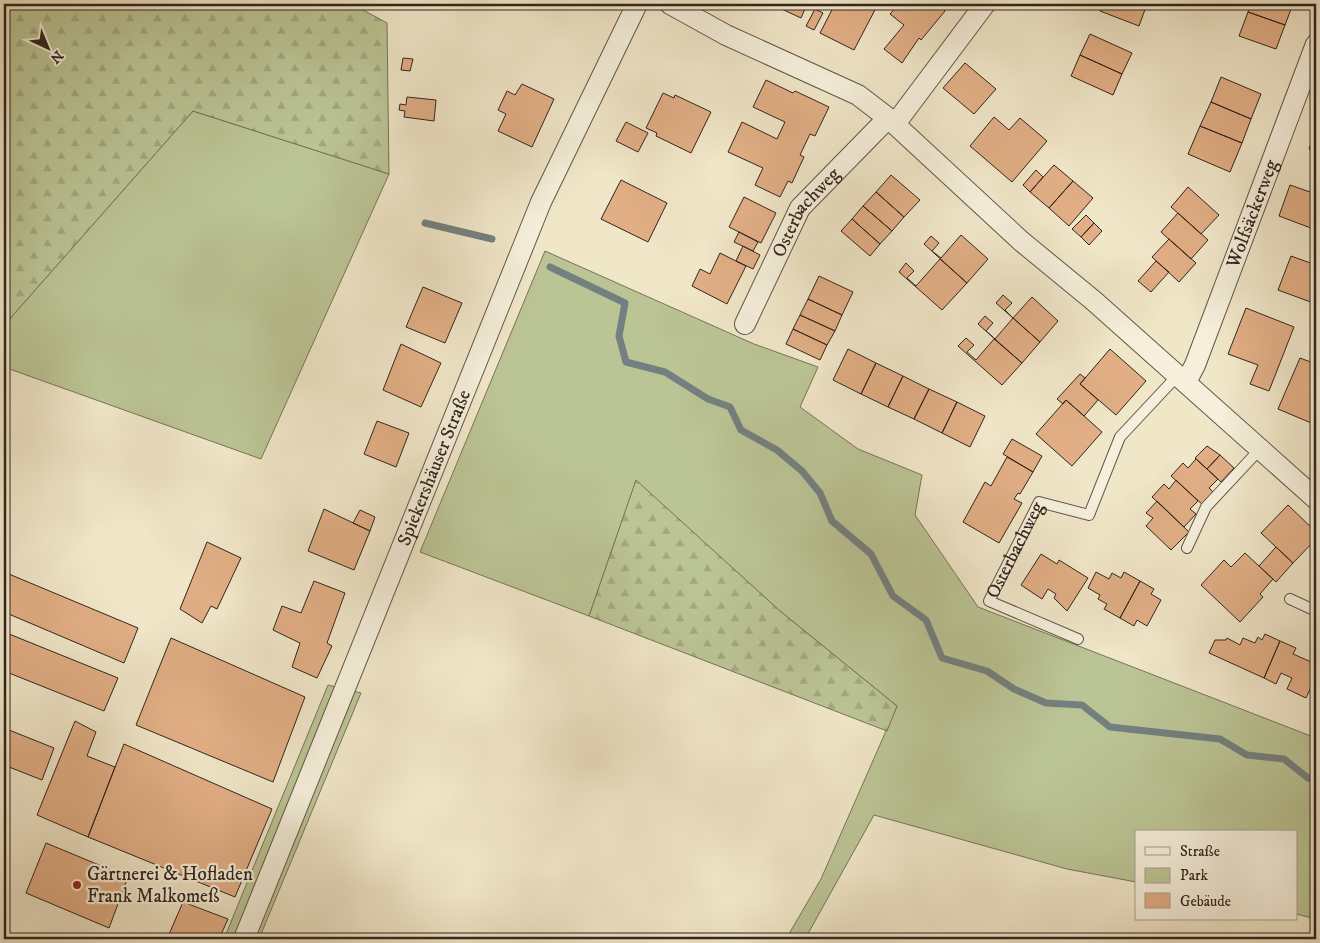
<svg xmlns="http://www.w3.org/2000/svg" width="1320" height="943" font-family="'IM FELL DW Pica',serif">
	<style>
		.green { fill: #bbc495; stroke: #767458 }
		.forest { fill: url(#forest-firs); stroke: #767458 }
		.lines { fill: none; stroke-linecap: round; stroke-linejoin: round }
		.stream { stroke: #74807f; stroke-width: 7 }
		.building { fill: #e1ae85; stroke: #31251c }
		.service-casing { stroke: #615547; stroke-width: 12 }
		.minor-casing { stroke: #615547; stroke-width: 22 }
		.service { stroke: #f5efdb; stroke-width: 10 }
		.minor { stroke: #f5efdb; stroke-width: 20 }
		.poi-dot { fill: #8f2418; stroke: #f5efdb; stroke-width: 2 }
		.labels { text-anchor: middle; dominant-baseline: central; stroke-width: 4.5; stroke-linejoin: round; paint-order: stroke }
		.street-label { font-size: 19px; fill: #31251c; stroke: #f5efdb }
		.poi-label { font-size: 19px; fill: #31251c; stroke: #f5efdb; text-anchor: start }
	</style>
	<defs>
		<pattern id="forest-firs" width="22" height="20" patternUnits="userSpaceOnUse" patternTransform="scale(1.25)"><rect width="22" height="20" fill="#bbc495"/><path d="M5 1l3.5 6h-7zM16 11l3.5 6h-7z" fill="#a1a880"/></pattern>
	</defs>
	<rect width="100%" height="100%" fill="#f0e6c8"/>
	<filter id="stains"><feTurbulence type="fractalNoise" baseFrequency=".004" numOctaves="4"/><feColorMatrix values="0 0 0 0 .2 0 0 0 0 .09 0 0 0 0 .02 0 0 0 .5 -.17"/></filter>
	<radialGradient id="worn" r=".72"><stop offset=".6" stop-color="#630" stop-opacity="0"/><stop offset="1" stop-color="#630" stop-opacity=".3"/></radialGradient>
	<path class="green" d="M193,111L389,174L261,459L4,367V327L7,322Z
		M545,251L754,344L818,367L800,407L858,449L922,475L915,515L978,607L1316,738V919L1296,914V832H1136V882L1067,869L874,815L805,939H786L821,879L897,706L780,611L636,481L589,616L420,552Z
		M328,685L361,693L259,939H224Z"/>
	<path class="forest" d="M4,4H352L387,23L389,174L193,111L7,322L4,327Z
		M636,480L780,611L897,706L887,731L589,616Z"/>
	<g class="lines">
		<path class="stream" d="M425,223L492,239
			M550,267L625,303L619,336L626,362L665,372L708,399L730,407L741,430L777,450L802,471L820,493L832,521L871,554L893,596L926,620L942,658L987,671L1014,689L1046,703L1082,705L1110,727L1220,739L1247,755L1284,759L1308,778L1316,780"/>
	</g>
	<path class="building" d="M773,4H807L801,18L773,5Z
		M835,4H878L854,50L820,33Z
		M899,4H937L945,11L921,40L919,38L902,63L884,49L904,25L890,14Z
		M1103,4H1147L1139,26L1100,11Z
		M1250,4H1293L1285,25L1248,12Z
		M815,9L823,13L814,30L806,26Z
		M1248,12L1285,25L1276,49L1239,36Z
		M1090,34L1132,53L1122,74L1080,55Z
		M1080,55L1122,74L1113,95L1071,76Z
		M403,58L413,59L410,71L401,70Z
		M965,63L996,89L974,114L943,88Z
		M1221,77L1261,94L1251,119L1211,102Z
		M766,80L793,93L795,91L829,107L815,136L810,134L800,155L804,157L792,183L788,181L780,197L755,185L763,168L728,152L742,122L777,139L785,122L753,107Z
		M522,84L554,99L532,147L498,131L506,114L498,110L507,91L515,95Z
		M663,93L674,98L675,95L711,112L691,153L656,136L657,133L646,128Z
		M407,97L436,100L434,121L404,117L405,111L399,110L400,104L406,105Z
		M1211,102L1251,119L1242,143L1200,126Z
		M994,117L1009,130L1020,118L1047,141L1012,182L970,146Z
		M626,122L648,133L638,152L616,141Z
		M1200,126L1242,143L1230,172L1188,154Z
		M1316,129V152L1309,149Z
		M1054,165L1073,181L1049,208L1030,192Z
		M1036,170L1043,177L1030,192L1023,185Z
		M891,175L920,200L904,217L876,192Z
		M621,180L667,203L648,242L601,219Z
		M1073,181L1093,198L1069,226L1049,208Z
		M1316,183V230L1279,216L1290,185L1313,193Z
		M1188,187L1219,215L1201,234L1171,207Z
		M876,192L904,217L892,231L863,206Z
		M744,197L776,213L761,243L729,227Z
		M863,206L892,231L880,244L852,219Z
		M1178,213L1208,240L1191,259L1161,232Z
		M1086,215L1094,223L1081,237L1072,229Z
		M852,219L880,244L870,256L841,231Z
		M1094,223L1102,231L1089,245L1081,237Z
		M739,232L758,242L753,251L734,242Z
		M961,235L988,259L967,283L924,244L931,236L939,243L932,251L941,258Z
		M1169,239L1196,263L1179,282L1152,257Z
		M743,246L760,255L753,269L736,261Z
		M720,253L746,266L727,304L692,286L700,269L710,274Z
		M1291,256L1316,265V304L1278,290Z
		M940,259L967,283L942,310L899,272L906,263L914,271L907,278L916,286Z
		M1156,261L1169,272L1151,292L1138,281Z
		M819,276L853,292L842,315L808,299Z
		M423,287L462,303L445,343L406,327Z
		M1003,295L1012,303L1005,310L1013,318L1032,297L1058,321L1040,342L996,303Z
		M808,299L842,315L835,331L800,315Z
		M1246,308L1294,327L1269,391L1250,384L1258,365L1228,354Z
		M800,315L835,331L827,345L793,329Z
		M985,316L993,323L986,331L995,339L1013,318L1040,342L1022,363L978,324Z
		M793,329L827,345L820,360L786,344Z
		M966,338L974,345L967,352L976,360L994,339L1022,363L1002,385L958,346Z
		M401,344L441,363L421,407L383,390Z
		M848,349L876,363L861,394L833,380Z
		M1110,349L1146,381L1116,415L1080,384Z
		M1300,358L1316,364V425L1278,409Z
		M876,363L903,376L888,407L861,394Z
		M1080,374L1085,378L1080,384L1098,400L1084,416L1066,400L1063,404L1057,399Z
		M903,376L929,389L914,419L888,407Z
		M929,389L957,402L942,433L914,419Z
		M1066,400L1102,432L1072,466L1036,434Z
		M957,402L985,416L970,447L942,433Z
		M377,421L409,433L396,467L364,454Z
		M1012,439L1042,456L1033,472L1003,454Z
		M1207,446L1220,455L1207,469L1195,458Z
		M1220,455L1234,468L1221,482L1207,469Z
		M1007,457L1033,472L1020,494L1018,493L1014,499L1022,503L999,543L963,522L985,482L991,486Z
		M1196,459L1218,479L1209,488L1214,493L1203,505L1171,476L1183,463L1188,468Z
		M1176,480L1198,501L1190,509L1196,514L1184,527L1152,497L1164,484L1169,489Z
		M1157,501L1189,532L1171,550L1146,526L1153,518L1146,513Z
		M1288,505L1316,532V539L1293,563L1261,533Z
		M324,509L370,531L354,570L308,551Z
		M360,510L375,517L370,531L353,523Z
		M207,542L241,558L217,609L211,606L202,623L180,609Z
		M1276,547L1293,563L1276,582L1259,566Z
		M1245,553L1273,579L1260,594L1263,597L1240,622L1201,585L1224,560L1231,567Z
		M1041,554L1057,564L1059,560L1088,578L1067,611L1054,598L1056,594L1048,589L1042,599L1021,585Z
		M4,572L138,628L124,663L4,612Z
		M1096,572L1109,579L1112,573L1121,578L1124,572L1140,581L1120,618L1104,609L1107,604L1098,599L1100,595L1088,588Z
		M314,581L345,593L327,643L332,646L317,678L292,667L300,643L273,630L282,606L301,613Z
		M1140,581L1154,589L1151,594L1161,600L1147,626L1137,620L1134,626L1120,618Z
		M4,632L118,678L104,711L4,671Z
		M1265,634L1280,641L1264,678L1209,653L1215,640H1226L1227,638L1240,645L1243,638L1255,643L1258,637L1262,640Z
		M171,638L305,697L273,782L136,725Z
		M1280,641L1296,648L1293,654L1316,664V676L1306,698L1287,689L1292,678L1281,673L1276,684L1264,678Z
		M75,721L96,732L87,756L115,767L88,837L37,815Z
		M4,728L54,748L42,780L4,765Z
		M124,744L272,809L235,897L88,837Z
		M46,843L128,877L109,928L26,893Z
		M183,902L228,919L219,939H167Z"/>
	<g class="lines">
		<defs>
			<g id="service">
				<path d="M1187,548L1206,507L1261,448"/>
				<path d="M1290,599L1316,611V610"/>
				<path id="s1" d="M1078,639L989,601L1039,502L1089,515L1120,437L1178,375"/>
			</g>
			<g id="minor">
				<path d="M670,4L726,35L858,95L888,118L1021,241L1094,301L1316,499"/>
				<path d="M895,124L985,4"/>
				<path id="s2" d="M745,324L800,208L888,118"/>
				<path id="s3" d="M1186,382L1195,365L1316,44"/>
				<path id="s4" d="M244,939L541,202L637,4"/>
			</g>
		</defs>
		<use href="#service" class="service-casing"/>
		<use href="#minor" class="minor-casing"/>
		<use href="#service" class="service"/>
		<use href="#minor" class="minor"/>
	</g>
	<circle class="poi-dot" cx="77" cy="885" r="5"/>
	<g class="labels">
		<g class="street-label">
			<text stroke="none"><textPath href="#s3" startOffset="181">Wolfsäckerweg</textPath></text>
			<text stroke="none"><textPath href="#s2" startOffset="128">Osterbachweg</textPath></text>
			<text stroke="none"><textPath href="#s4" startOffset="508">Spiekershäuser Straße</textPath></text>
			<text stroke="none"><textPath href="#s1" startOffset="154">Osterbachweg</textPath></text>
		</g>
		<g class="poi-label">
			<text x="87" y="874">Gärtnerei &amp; Hofladen<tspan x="87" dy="22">Frank Malkomeß</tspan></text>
		</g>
	</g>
	<rect width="1320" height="943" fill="none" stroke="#f0e6c8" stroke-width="20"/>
	<rect x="5" y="5" width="1310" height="933" fill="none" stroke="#31251c" stroke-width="2.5"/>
	<rect x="10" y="10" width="1300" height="923" fill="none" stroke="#31251c"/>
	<rect x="1135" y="830" width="162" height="90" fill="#f5efdb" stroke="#a79e8f"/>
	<rect x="1145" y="847" width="25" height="8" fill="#f5efdb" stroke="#a79e8f"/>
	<text x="1180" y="856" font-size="15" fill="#31251c">Straße</text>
	<rect x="1145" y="868" width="25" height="15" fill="#bbc495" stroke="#a79e8f"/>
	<text x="1180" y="880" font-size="15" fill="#31251c">Park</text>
	<rect x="1145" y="893" width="25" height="15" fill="#e1ae85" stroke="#a79e8f"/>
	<text x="1180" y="906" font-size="15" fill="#31251c">Gebäude</text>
	<g transform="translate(48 48) rotate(136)" stroke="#f5efdb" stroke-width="4" paint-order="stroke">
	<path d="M0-4L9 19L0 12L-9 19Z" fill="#31251c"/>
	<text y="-8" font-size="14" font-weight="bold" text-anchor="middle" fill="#31251c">N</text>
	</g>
	<rect width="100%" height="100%" filter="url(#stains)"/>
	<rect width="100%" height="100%" fill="url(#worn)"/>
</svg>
